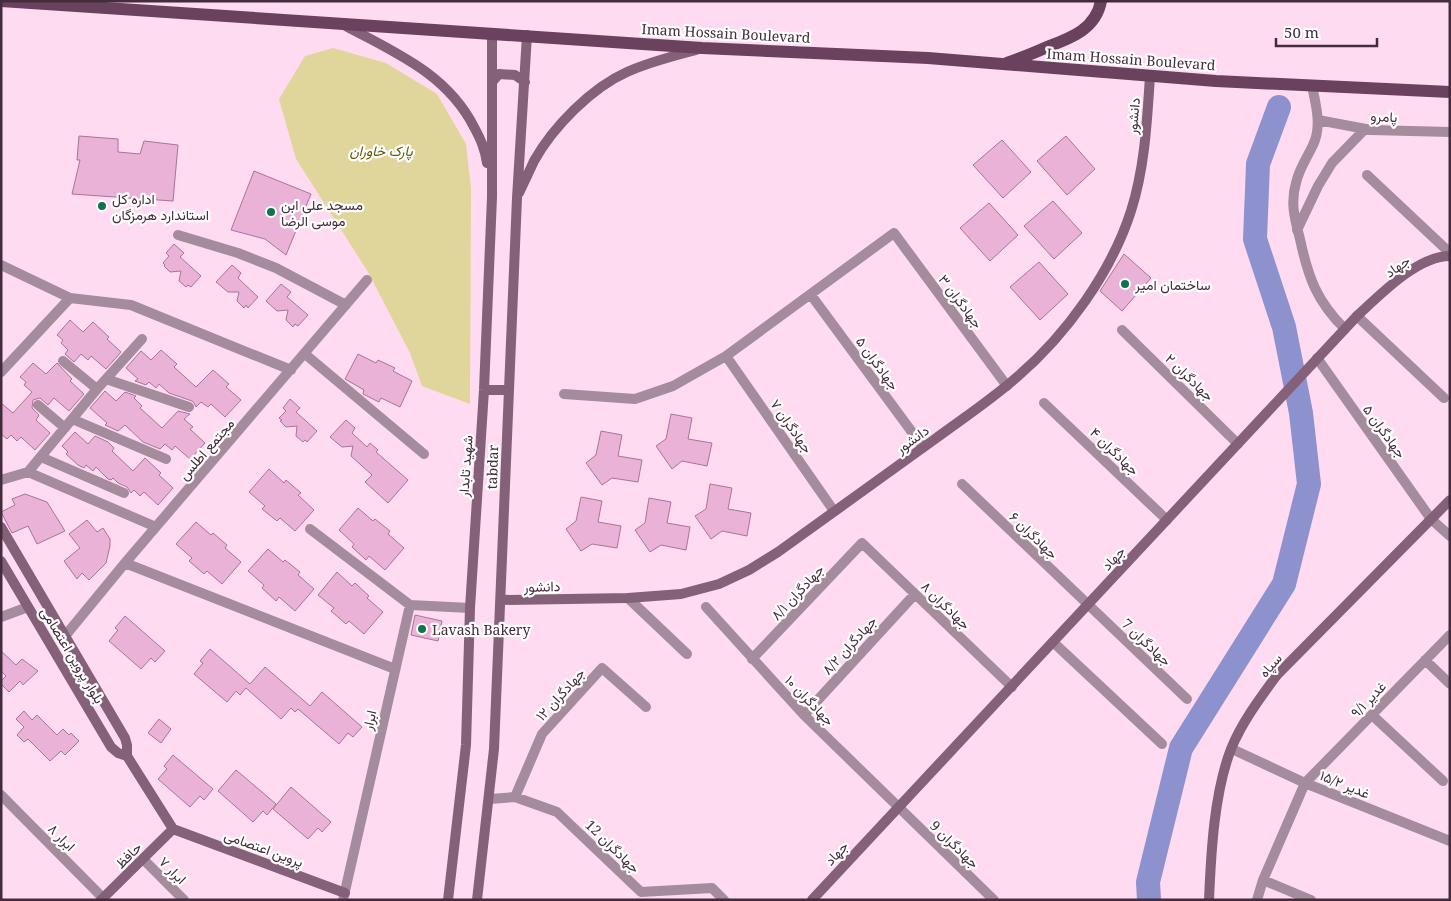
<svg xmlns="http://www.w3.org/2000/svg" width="1451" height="901" font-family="'Noto Serif',Vazirmatn,serif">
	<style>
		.green { fill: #e0d69b }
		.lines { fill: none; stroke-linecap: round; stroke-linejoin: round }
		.river { stroke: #8d92cf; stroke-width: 24 }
		.building { fill: #ebb2d7; stroke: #a97497 }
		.street { stroke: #a58c9c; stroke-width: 10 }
		.secondary { stroke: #846178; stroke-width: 10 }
		.primary { stroke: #6b425e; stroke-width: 12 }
		.poi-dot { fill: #0e744c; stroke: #fff; stroke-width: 2 }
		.labels { text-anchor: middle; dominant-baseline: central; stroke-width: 4.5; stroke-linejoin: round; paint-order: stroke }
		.street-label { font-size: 14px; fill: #432c3b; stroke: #fff }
		.park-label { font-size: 14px; font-style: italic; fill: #645700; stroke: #fff }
		.poi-label { font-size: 14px; fill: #432c3b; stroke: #fff; text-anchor: start }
	</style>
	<rect width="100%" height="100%" fill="#ffdbf2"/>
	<path class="green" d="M333,48L386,63L437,94L466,144L471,188L470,404L422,386L410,353L368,272L296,159L279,99L305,56Z"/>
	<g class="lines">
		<path class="river" d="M1149,900L1148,882L1181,748L1284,584L1309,484L1301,413L1284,327L1255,239L1258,164L1279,107"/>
	</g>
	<path class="building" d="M79,136L118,139V152L140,154L144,141L178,145L173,201L72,194L80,160H77Z
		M1066,136L1095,169L1067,195L1037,161Z
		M1002,140L1031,172L1003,198L973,165Z
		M254,171L311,194L286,255L265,239L231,230Z
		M1053,201L1082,233L1054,259L1024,226Z
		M989,203L1018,235L990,261L960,228Z
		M174,244L184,253L180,257L201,276L191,287L188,285L186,287L179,281L181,271L170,272L164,266L165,265L163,263L169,256L166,253Z
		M1124,254L1151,278L1122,311L1100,291Z
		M1039,262L1068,294L1040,320L1010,287Z
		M232,265L241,273L238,278L258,297L248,308L246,305L244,308L237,301L239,292H228L216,282Z
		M281,284L291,292L287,297L308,315L298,326L295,324L293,327L286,320L288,310L277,311L266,301Z
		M70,320L83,332L93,322L109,337L107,339L121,352L106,369L91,356L88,360L81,354L74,362L65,354L68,350L61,343L63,340L57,335Z
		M161,350L177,364L174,367L196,387L213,370L229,384L226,387L241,400L225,417L211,404L208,407L201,402L196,407L194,403L192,401L169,393L159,384L156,388L149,382L146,385L135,381L138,379L126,368L141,351L151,360Z
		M358,354L376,363L378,360L395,368L393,371L412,381L400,407L381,398L379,402L363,394L364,390L345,379Z
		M33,363L46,374L57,363L72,379L70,381L84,394L69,411L54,398L48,405L40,398L33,400L32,408L39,415L36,420L50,433L35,450L21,437L17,441L11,435L7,439L1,434V403L13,413L32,392L24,385L26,382L20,377Z
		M105,391L116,401L125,392L136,396L134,398L142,406L140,408L162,428L178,411L190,414L184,419L193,427L190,429L205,443L190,459L175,446L172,450L165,444L160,449L143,442L125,425L118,431L105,425L107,423L90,408Z
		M290,399L300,408L296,412L317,431L307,442L305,440L303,442L296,436L297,426L286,427L280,421L282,420L279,418L286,411L283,408Z
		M671,414L692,418L688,439L712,443L707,466L682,461L672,469L656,446L666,439Z
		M346,420L355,428L352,433L367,447L370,443L378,450L376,452L408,480L388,503L365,482L372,475L351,456L353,446L342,447L330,437Z
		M601,431L622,435L618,456L642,460L638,482L612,478L602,485L586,463L596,455Z
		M75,432L88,444L95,436L108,442L114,448L112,451L133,471L145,458L161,473L159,475L173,488L158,505L144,492L140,496L134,490L131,493L127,487L118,483L113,478L111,480L108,479L96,467L93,471L86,465L84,468L78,465L66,454L68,452L62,446Z
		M269,469L284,483L286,480L301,493L298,495L314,510L295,531L280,518L277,521L262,509L265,506L249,492Z
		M710,484L732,488L728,509L751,513L747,536L722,531L711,539L695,516L706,509Z
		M25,494L47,502L65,531L37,544L28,526L12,533L1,512L15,505L12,499Z
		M581,497L602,501L598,522L621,526L617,548L592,544L581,551L566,529L576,521Z
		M649,498L671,502L667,523L690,527L686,550L661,545L650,552L635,530L645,523Z
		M358,508L373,521L375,519L390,531L388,534L404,548L385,570L369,556L366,560L352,547L354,544L339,530Z
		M87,520L97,532L103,528L110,539V546L106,563L89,580L82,573L77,579L64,561L80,548L69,534Z
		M196,522L211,535L213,533L227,545L225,548L241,562L222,584L207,571L204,574L189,561L192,558L176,544Z
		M268,549L283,562L285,560L300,572L298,575L314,589L295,611L279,597L276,601L262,588L264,585L248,571Z
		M337,572L352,586L355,583L369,596L367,598L383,612L364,634L349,621L346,624L331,611L334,608L318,595Z
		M415,615L442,621L438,641L411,635Z
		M125,616L165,651L155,662L151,658L141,669L109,641L118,630L115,628Z
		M210,649L250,684L265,667L310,706L322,692L362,727L353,737L348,733L339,744L298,709L295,712L291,708L281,719L246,688L240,695L236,691L227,702L194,674L203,663L200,661Z
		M1,651L16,665L22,659L38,671L23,685L20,681L9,692L1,684V681L6,676L1,671Z
		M24,711L32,720L37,715L57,735L63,729L69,735L71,733L79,741L65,755L61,751L50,761L28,739L24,742L17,735L24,727L16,719Z
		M159,719L171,729L161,743L148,733Z
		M173,755L213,789L204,800L200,796L190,807L158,779L167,769L164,766Z
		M236,770L276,804L267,815L263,811L253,822L218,791Z
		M291,787L331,822L322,832L318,828L308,839L273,809Z"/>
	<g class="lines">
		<path class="street" d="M1312,86C1316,105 1322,127 1313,145C1307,158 1299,169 1296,183C1290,203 1295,220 1300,239C1308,277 1317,302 1345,329
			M1318,120L1371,130L1450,132
			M1367,175L1450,253
			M1297,230L1318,186L1332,163L1365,129
			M178,235L238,253L276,268L346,305
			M1,265L70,298L131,305L291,370
			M811,295L923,447
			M1357,316L1444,398
			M1122,330L1238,444
			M305,354L424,454
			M726,356L834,511
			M1317,358L1431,519L1450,536
			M63,361L97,389
			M1,372L70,298
			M106,379L189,407
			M564,394L635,399L673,386L726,356L894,233L1007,386
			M1044,403L1167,520
			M38,405L65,428
			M72,419L166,459
			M41,457L124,493
			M28,472L97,389L142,339
			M1,480L28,472L156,527
			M962,484L1187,699
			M310,529L410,605
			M125,563L395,669
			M628,598L687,654
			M706,607L804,715L994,900
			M1,617L28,607
			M65,636L125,563L367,280
			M1053,642L1162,744
			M752,659L862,543L1012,687
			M1425,660L1450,684
			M804,715L915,594
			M1372,715L1443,781
			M1232,749L1305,783L1450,841
			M1,795L103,898
			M515,797L557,812L641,892L712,888L724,900
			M490,799L515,797L542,734L602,668L646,707
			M143,859L184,900
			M1263,880L1311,900
			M343,900L410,605L470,608
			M1257,900L1263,880L1305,783L1450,635"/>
		<path class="secondary" d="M346,26C396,53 447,74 474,127C481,140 485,149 487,163
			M492,82L499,74L515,75L525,82
			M519,193C524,182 529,172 534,161C553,127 591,88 627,72C649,62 673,56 696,50
			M484,390H509
			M1,527L125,738L127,745V756
			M1,561L111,747L118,753L127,756
			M501,600L628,598L681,594L719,584L749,570L778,552C830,514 883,477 935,439C962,419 991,400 1017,377C1066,335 1111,273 1131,211C1145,167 1147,121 1150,76
			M127,756L173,829
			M173,829L345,893
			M101,900L173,829
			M448,900L466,745L470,608L484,390L492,197V33
			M477,900L494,749L517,198L527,35
			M812,900L1357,316C1380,295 1417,256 1450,256
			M1209,900C1211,853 1214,793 1231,749C1242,722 1260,698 1277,675L1450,500"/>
		<path class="primary" d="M1,1L702,48L928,58L1216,81L1450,92
			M1007,63C1021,58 1034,53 1047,47C1071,38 1096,29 1101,1"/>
	</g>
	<g class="poi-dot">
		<circle cx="102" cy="206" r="5"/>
		<circle cx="271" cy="212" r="5"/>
		<circle cx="1125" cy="284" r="5"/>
		<circle cx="422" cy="629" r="5"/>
	</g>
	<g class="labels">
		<g class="street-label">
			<text transform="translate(726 33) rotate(3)">Imam Hossain Boulevard</text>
			<text transform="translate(1131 59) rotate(4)">Imam Hossain Boulevard</text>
			<text transform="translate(1133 116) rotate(-85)">دانشور</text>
			<text transform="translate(1384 116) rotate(3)">پامرو</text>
			<text transform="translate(1397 266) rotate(-35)">جهاد</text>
			<text transform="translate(961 301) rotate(53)">جهادگران ۳</text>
			<text transform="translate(878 363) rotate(54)">جهادگران ۵</text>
			<text transform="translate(1190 377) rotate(44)">جهادگران ۲</text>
			<text transform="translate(792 426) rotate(55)">جهادگران ۷</text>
			<text transform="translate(1385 431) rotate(54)">جهادگران ۵</text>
			<text transform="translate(912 439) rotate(-36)">دانشور</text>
			<text transform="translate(206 449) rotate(-49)">مجتمع اطلس</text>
			<text transform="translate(1115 451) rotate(44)">جهادگران ۴</text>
			<text transform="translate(465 466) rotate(-86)">شهید تابدار</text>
			<text transform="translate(492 467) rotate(-88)">tabdar</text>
			<text transform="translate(1034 535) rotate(44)">جهادگران ۶</text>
			<text transform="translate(1113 558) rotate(-47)">جهاد</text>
			<text transform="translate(542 586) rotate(-1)">دانشور</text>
			<text transform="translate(797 592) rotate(-47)">جهادگران ۸/۱</text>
			<text transform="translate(946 605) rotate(44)">جهادگران ۸</text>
			<text transform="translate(1147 642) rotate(43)">جهادگران 7</text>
			<text transform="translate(849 645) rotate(-48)">جهادگران ۸/۲</text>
			<text transform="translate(73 655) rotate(59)">بلوار پروین اعتصامی</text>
			<text transform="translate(1270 665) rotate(-49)">سپاه</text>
			<text transform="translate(560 694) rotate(-48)">جهادگران ۱۲</text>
			<text transform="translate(1368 699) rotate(-46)">غدیر ۹/۱</text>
			<text transform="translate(810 700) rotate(46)">جهادگران ۱۰</text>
			<text transform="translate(369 720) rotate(-77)">ابرار</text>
			<text transform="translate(1345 784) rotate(22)">غدیر ۱۵/۲</text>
			<text transform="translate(62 837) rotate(45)">ابرار ۸</text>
			<text transform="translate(955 844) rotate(44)">جهادگران 9</text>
			<text transform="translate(613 846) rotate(44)">جهادگران 12</text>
			<text transform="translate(264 848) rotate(20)">پروین اعتصامی</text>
			<text transform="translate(836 853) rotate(-47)">جهاد</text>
			<text transform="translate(128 855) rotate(-45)">حافظ</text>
			<text transform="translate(173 870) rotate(45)">ابرار ۷</text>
		</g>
		<g class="park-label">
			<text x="381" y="150">پارک خاوران</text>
		</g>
		<g class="poi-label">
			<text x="112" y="198">اداره کل<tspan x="112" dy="16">استاندارد هرمزگان</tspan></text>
			<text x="281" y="204">مسجد علی ابن<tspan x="281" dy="16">موسی الرضا</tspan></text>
			<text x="1135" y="284">ساختمان امیر</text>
			<text x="432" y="629">Lavash Bakery</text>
		</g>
	</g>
	<rect width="1451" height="901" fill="none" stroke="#432c3b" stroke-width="5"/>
	<path d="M1276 38v8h101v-8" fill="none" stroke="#432c3b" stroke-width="2.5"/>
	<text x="1284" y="38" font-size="15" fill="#432c3b" stroke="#ffffff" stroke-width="4" paint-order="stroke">50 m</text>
</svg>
